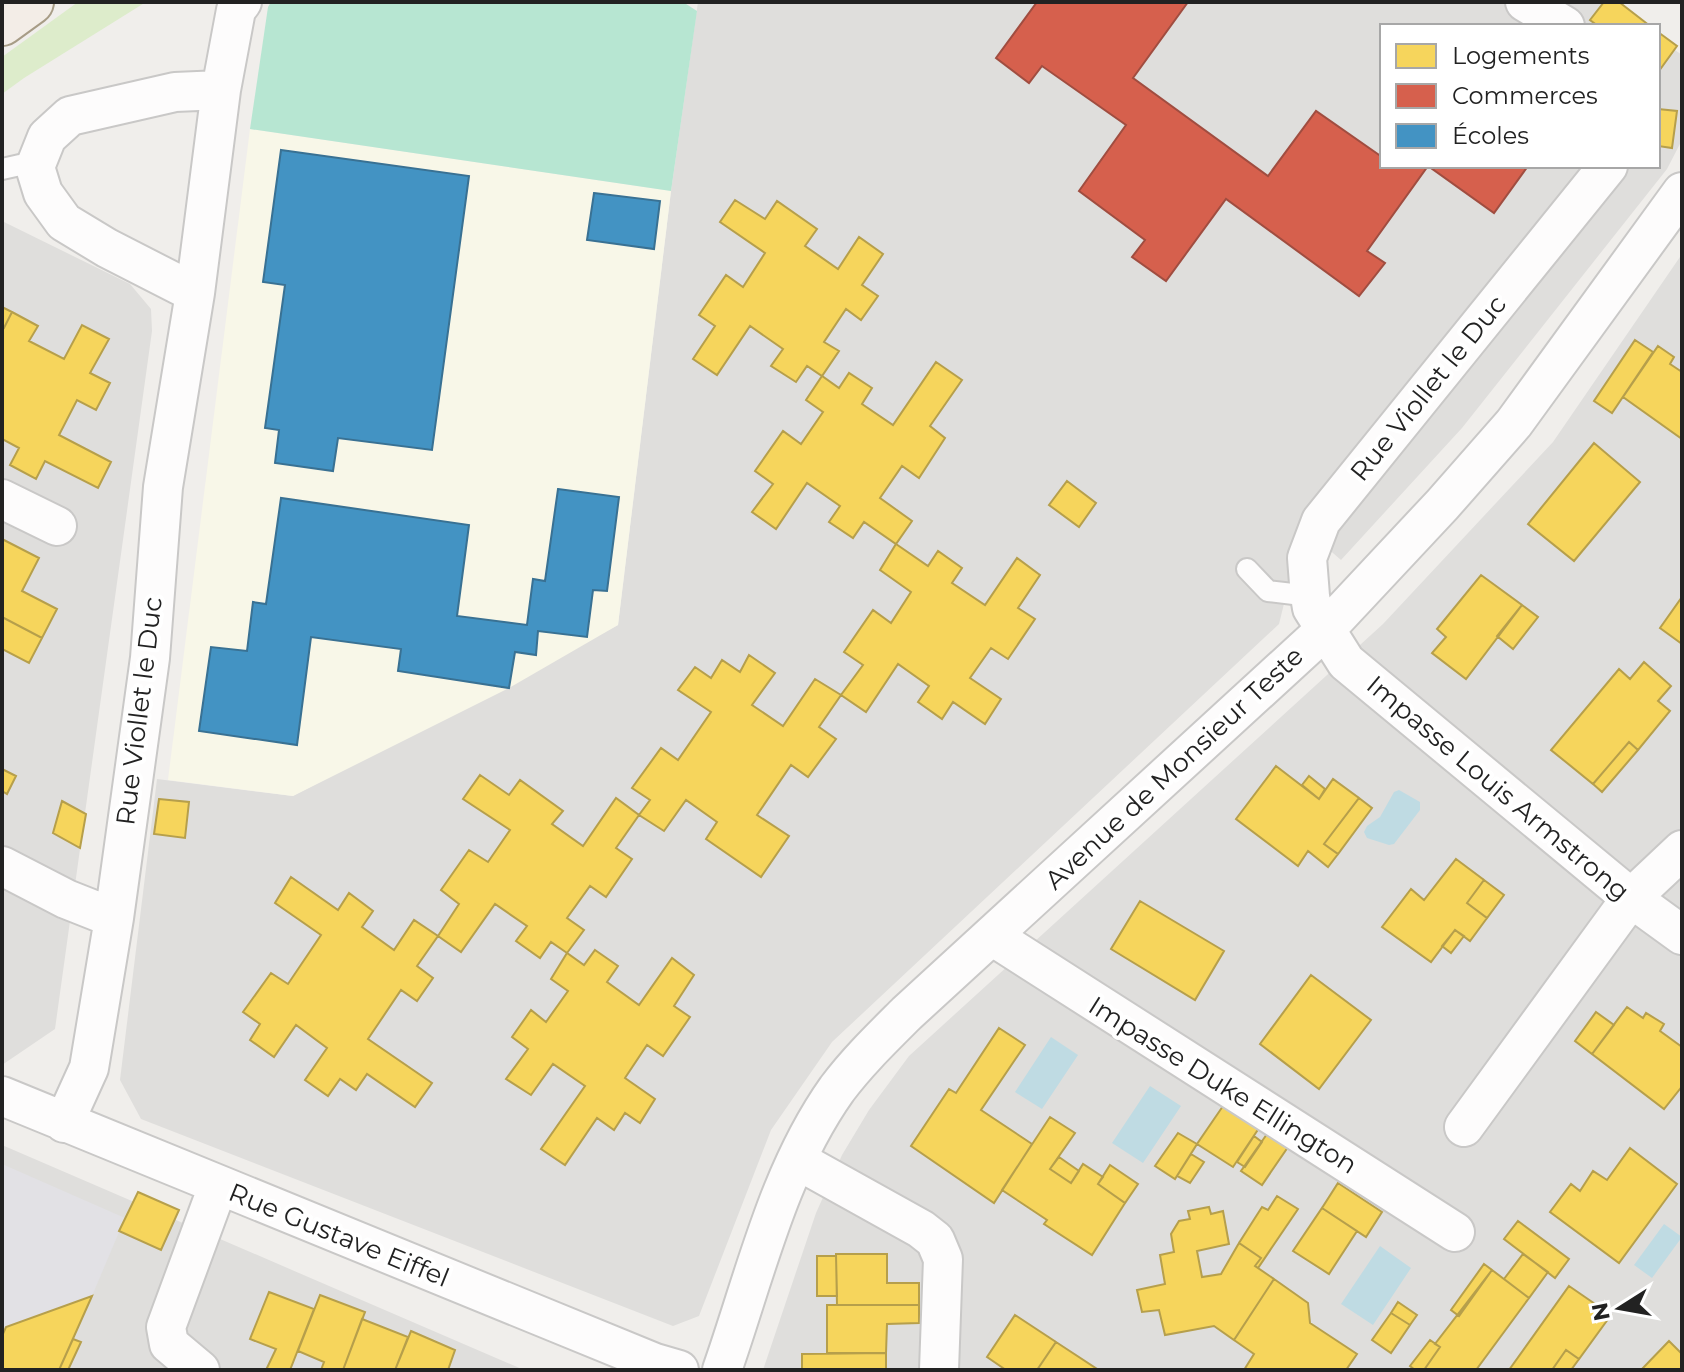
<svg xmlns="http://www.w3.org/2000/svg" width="1684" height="1372" font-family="Montserrat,sans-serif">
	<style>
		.residential { fill: #dfdedc }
		.education { fill: #f8f7e8 }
		.grass { fill: #ddeccb }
		.pitch { fill: #b7e6d2 }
		.plaza { fill: #e2e1e5 }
		.water { fill: #bfdbe3 }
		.homes { fill: #f6d55c; stroke: #b69f4b; stroke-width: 2 }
		.shops { fill: #d6604d; stroke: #a04d40; stroke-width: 2 }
		.schools { fill: #4393c3; stroke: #397193; stroke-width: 2 }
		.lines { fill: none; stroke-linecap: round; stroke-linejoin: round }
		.lane-casing { stroke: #c9c8c7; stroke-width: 24 }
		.street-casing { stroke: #c9c8c7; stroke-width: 42 }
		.primary-casing { stroke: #a79c86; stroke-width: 48 }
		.lane { stroke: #fdfcfc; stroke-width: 20 }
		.street { stroke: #fdfcfc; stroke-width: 38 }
		.primary { stroke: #f3ede7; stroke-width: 44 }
		.labels { text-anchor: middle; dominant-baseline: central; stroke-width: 8; stroke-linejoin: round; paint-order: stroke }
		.street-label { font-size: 26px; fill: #222; stroke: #fff }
	</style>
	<rect width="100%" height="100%" fill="#f0eeeb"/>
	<path class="residential" d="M698,2H1609L1642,26H1382V166H1658V38L1682,55V140L1667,169L1462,428L1341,560L1303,527L1279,624L832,1042L771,1130L699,1316L673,1326L141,1119L120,1080L157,779L293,796L618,625L671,191Z
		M2,221L130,284L151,309L152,331L55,1029L2,1065Z
		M1682,254V1370H763L816,1213L842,1155L869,1110L909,1056L1383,624L1553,442Z
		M2,1145L524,1370H2Z"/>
	<path class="education" d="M250,129L671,191L618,625L509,688L293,796L168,780Z"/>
	<path class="grass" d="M78,2H146L24,78L2,94V57Z"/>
	<path class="pitch" d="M271,2H683L697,11L671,191L250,129L268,7Z"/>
	<path class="plaza" d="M2,1164L125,1218L92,1296L6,1327L2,1336Z"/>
	<path class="water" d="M1399,790L1420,802V810L1394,844L1389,845L1367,838L1364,832L1367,826L1380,817L1394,792Z
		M1051,1037L1078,1055L1042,1109L1015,1092Z
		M1150,1086L1181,1106L1143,1163L1112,1143Z
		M1664,1224L1682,1237L1652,1278L1634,1265Z
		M1380,1246L1411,1268L1373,1325L1341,1304Z"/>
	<path class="homes" d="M1604,2H1619L1650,26H1598L1590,20Z
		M1658,32L1677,46L1659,71L1658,70Z
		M1658,109L1677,111L1672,148L1658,146Z
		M735,200L765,219L777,201L817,229L805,246L838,269L859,237L883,254L862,285L878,296L861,320L846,309L824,342L839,351L822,376L807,366L796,382L771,366L783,349L750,326L717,375L693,359L715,326L699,315L726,275L743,287L765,253L720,222Z
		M2,307L12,312L4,328L2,327Z
		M12,312L38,326L29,341L64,359L82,325L109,339L90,373L110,383L96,410L77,400L59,435L111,462L98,488L45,461L36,479L10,465L19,448L2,439V327L4,328Z
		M1635,340L1653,352L1612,413L1594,401Z
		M1658,346L1674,357L1670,364L1682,372V439L1623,397Z
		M936,362L962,380L930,426L945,438L919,478L902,466L880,498L912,521L896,544L864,522L853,538L829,522L840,506L807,483L776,529L752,512L773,484L755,471L783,431L801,444L823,412L806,400L822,376L839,388L849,373L872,388L862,404L893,425Z
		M1594,443L1640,482L1574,561L1528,524Z
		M1067,481L1096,503L1079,527L1049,505Z
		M2,539L39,558L22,591L57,609L42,638L2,617Z
		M896,544L928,566L938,551L962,568L952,583L985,605L1017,558L1040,575L1018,608L1035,619L1008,659L991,648L970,678L1001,699L985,724L953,702L942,719L918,702L929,686L898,664L866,712L841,695L863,665L844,652L873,610L891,623L911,592L880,570Z
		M1481,575L1522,605L1466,679L1432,653L1446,637L1437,629Z
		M1682,597V644L1660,628Z
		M1522,605L1538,617L1513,649L1497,636Z
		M2,617L42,638L29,663L2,649Z
		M749,655L775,673L752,705L783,726L815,679L841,695L819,727L836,739L808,777L791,765L757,815L789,836L761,877L706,839L717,822L686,800L664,831L639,815L650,800L632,788L661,748L678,760L711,712L678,690L695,667L711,678L722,660L740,672Z
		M1644,662L1671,686L1658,701L1670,711L1638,750L1629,742L1593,784L1551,750L1619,669L1630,679Z
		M1629,742L1638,750L1602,792L1593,784Z
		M1276,766L1319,799L1333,779L1359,798L1324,844L1338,854L1328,867L1308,851L1298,866L1236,819Z
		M2,769L16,776L7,794L2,791Z
		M480,775L509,795L520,780L563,811L552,824L583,846L616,798L639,815L616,848L632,859L606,897L590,886L567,918L584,930L567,953L551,942L540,958L516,941L527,926L495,904L461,952L438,936L459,904L441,890L469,850L488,862L510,830L463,799Z
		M1309,776L1325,789L1319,799L1302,785Z
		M1359,798L1372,808L1338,854L1324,844Z
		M159,799L189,802L185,838L154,834Z
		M62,801L86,814L80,848L53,833Z
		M1456,859L1484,880L1467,903L1487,918L1470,941L1455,930L1431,962L1382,927L1411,889L1424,900Z
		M291,877L338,910L349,893L373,911L362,927L394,950L414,920L438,936L417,966L433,978L417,1001L401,990L368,1039L432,1083L415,1107L367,1074L356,1090L340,1079L328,1096L305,1080L327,1048L296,1025L274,1057L250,1040L260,1024L243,1012L271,973L288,984L321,935L275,903Z
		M1484,880L1504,895L1487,918L1467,903Z
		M1140,901L1224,951L1195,1000L1111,949Z
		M1455,930L1464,936L1451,953L1442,946Z
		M595,950L618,966L607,982L639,1005L672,958L694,975L674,1006L690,1017L663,1056L647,1045L625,1078L655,1099L640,1123L625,1113L614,1130L597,1118L565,1165L541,1149L585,1086L553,1064L531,1095L506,1079L528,1049L512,1037L531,1010L546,1022L568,991L551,979L567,953L584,965Z
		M1311,975L1371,1020L1319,1089L1260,1044Z
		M1627,1007L1643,1018L1646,1013L1664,1024L1660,1031L1682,1047V1091L1680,1089L1664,1109L1592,1054Z
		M1596,1012L1614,1025L1592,1054L1575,1041Z
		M999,1028L1025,1045L981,1110L1032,1144L994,1203L911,1146L949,1089L956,1093Z
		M1223,1106L1259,1128L1233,1167L1197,1144Z
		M1050,1117L1075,1133L1050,1169L1071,1183L1083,1164L1103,1177L1098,1184L1125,1203L1092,1255L1044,1224L1047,1220L1002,1190Z
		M1178,1133L1197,1144L1175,1179L1155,1166Z
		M1267,1134L1288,1147L1262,1185L1241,1171Z
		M1254,1136L1262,1142L1245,1167L1237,1162Z
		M1630,1148L1677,1184L1619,1263L1550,1212L1571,1184L1580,1191L1593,1171L1607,1180Z
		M1191,1154L1204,1162L1190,1183L1177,1176Z
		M1059,1157L1079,1171L1071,1183L1050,1169Z
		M1110,1165L1138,1184L1125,1203L1098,1184Z
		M1338,1183L1382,1212L1366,1237L1322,1208Z
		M138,1192L179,1210L161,1250L119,1231Z
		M1277,1196L1298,1209L1258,1268L1255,1266L1261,1258L1239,1243L1262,1207L1268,1210Z
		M1209,1207L1211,1214L1223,1211L1229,1244L1197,1251L1202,1277L1221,1274L1239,1243L1261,1258L1255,1266L1274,1279L1234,1340L1214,1326L1165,1335L1159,1310L1142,1312L1137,1290L1165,1284L1160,1255L1174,1252L1171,1234L1179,1221L1190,1219L1188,1211Z
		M1322,1208L1357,1231L1329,1274L1293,1251Z
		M1518,1221L1569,1259L1555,1278L1504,1239Z
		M836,1254H887V1283H919V1305H837Z
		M1523,1254L1548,1272L1529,1298L1504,1279Z
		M817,1256H836L837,1296H817Z
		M1484,1264L1492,1270L1459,1316L1451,1310Z
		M1492,1270L1529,1298L1476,1370H1424L1440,1347L1435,1344Z
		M1274,1279L1308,1303L1310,1323L1357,1354L1346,1370H1244L1254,1354L1234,1340Z
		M1569,1286L1611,1315L1579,1359L1566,1350L1552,1370H1509Z
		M269,1292L314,1309L290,1370H266L276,1349L250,1339Z
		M320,1295L365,1312L343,1370H321L324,1362L298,1351Z
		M92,1296L59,1370H2V1336L6,1327Z
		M1398,1302L1417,1315L1410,1325L1391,1313Z
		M827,1305H919V1323L887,1324L886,1353H827Z
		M1391,1313L1410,1325L1391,1353L1372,1340Z
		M1015,1315L1056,1342L1037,1370H1006L987,1357Z
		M362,1319L408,1337L395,1370H343Z
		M411,1331L455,1350L448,1370H395Z
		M73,1339L81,1342L68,1370H59Z
		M1430,1340L1440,1347L1424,1370H1415L1410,1366Z
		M1669,1341L1682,1354V1370H1641Z
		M1056,1342L1097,1369L1096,1370H1037Z
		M1566,1350L1579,1359L1571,1370H1552Z
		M886,1353V1370H802V1354Z"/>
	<path class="shops" d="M1037,2H1188L1133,78L1268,176L1316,111L1382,157V166H1528L1494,213L1428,166L1367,251L1385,263L1359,296L1226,199L1166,281L1132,257L1145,240L1079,191L1126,125L1042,66L1029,83L996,58Z"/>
	<path class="schools" d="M281,150L469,176L432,450L338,438L333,471L275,463L279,430L265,428L285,285L263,282Z
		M594,193L660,201L654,249L587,240Z
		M558,489L619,497L607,591L593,590L587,637L538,631L536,655L515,652L509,688L398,671L401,649L311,637L297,745L199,731L211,647L247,651L253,602L266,604L281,498L469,525L457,616L527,625L533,579L545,581Z"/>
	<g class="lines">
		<defs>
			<path id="lane" d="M2,169L20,165L35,167
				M1247,569L1268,591L1310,596"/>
			<path id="street" d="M1525,2L1565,26
				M1608,166L1321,521L1307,558L1310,596L1312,608L1346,662L1631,898L1682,935
				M195,293L107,248L64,222L43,193L35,167L47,137L70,116L175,92L221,90
				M2,499L57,526
				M2,866L66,899L114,918
				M992,936L1455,1232
				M2,1096L655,1363L679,1370
				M64,1123L89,1068L114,918L150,658L163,487L195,293L221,90L236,10L242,2
				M1464,1127L1631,898L1682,850
				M797,1160L921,1229L935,1240L943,1259L939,1370
				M200,1370L169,1344L166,1327L218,1186
				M722,1370C755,1276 778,1172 837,1089C858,1061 883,1037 907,1013L1325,630L1442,505L1514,423L1682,192"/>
			<path id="primary" d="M2,23L31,2"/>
		</defs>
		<use href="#lane" class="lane-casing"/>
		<use href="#street" class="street-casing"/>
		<use href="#primary" class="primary-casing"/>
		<use href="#lane" class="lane"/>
		<use href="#street" class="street"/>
		<use href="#primary" class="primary"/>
	</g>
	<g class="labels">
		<g class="street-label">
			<text transform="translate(1428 388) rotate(-51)">Rue Viollet le Duc</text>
			<text transform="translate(139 711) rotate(-83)">Rue Viollet le Duc</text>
			<text transform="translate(1174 768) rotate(-43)">Avenue de Monsieur Teste</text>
			<text transform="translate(1498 788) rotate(40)">Impasse Louis Armstrong</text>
			<text transform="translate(1223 1085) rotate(32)">Impasse Duke Ellington</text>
			<text transform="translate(339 1235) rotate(22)">Rue Gustave Eiffel</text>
		</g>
	</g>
	<rect width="1684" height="1372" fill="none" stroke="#222222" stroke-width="8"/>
	<rect x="1380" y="24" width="280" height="144" fill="#ffffff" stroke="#a7a7a7" stroke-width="2"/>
	<rect x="1396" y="44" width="40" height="24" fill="#f6d55c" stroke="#a7a7a7" stroke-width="2"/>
	<text x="1452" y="64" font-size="24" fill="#222222">Logements</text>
	<rect x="1396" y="84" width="40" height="24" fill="#d6604d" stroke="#a7a7a7" stroke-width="2"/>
	<text x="1452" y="104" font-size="24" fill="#222222">Commerces</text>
	<rect x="1396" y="124" width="40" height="24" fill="#4393c3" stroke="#a7a7a7" stroke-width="2"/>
	<text x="1452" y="144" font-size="24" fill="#222222">Écoles</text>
	<g transform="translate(1620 1308) rotate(259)" stroke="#ffffff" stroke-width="6" paint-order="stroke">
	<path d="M0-6L14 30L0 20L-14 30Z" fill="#222222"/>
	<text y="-12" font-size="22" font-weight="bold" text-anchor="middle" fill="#222222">N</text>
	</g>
</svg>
